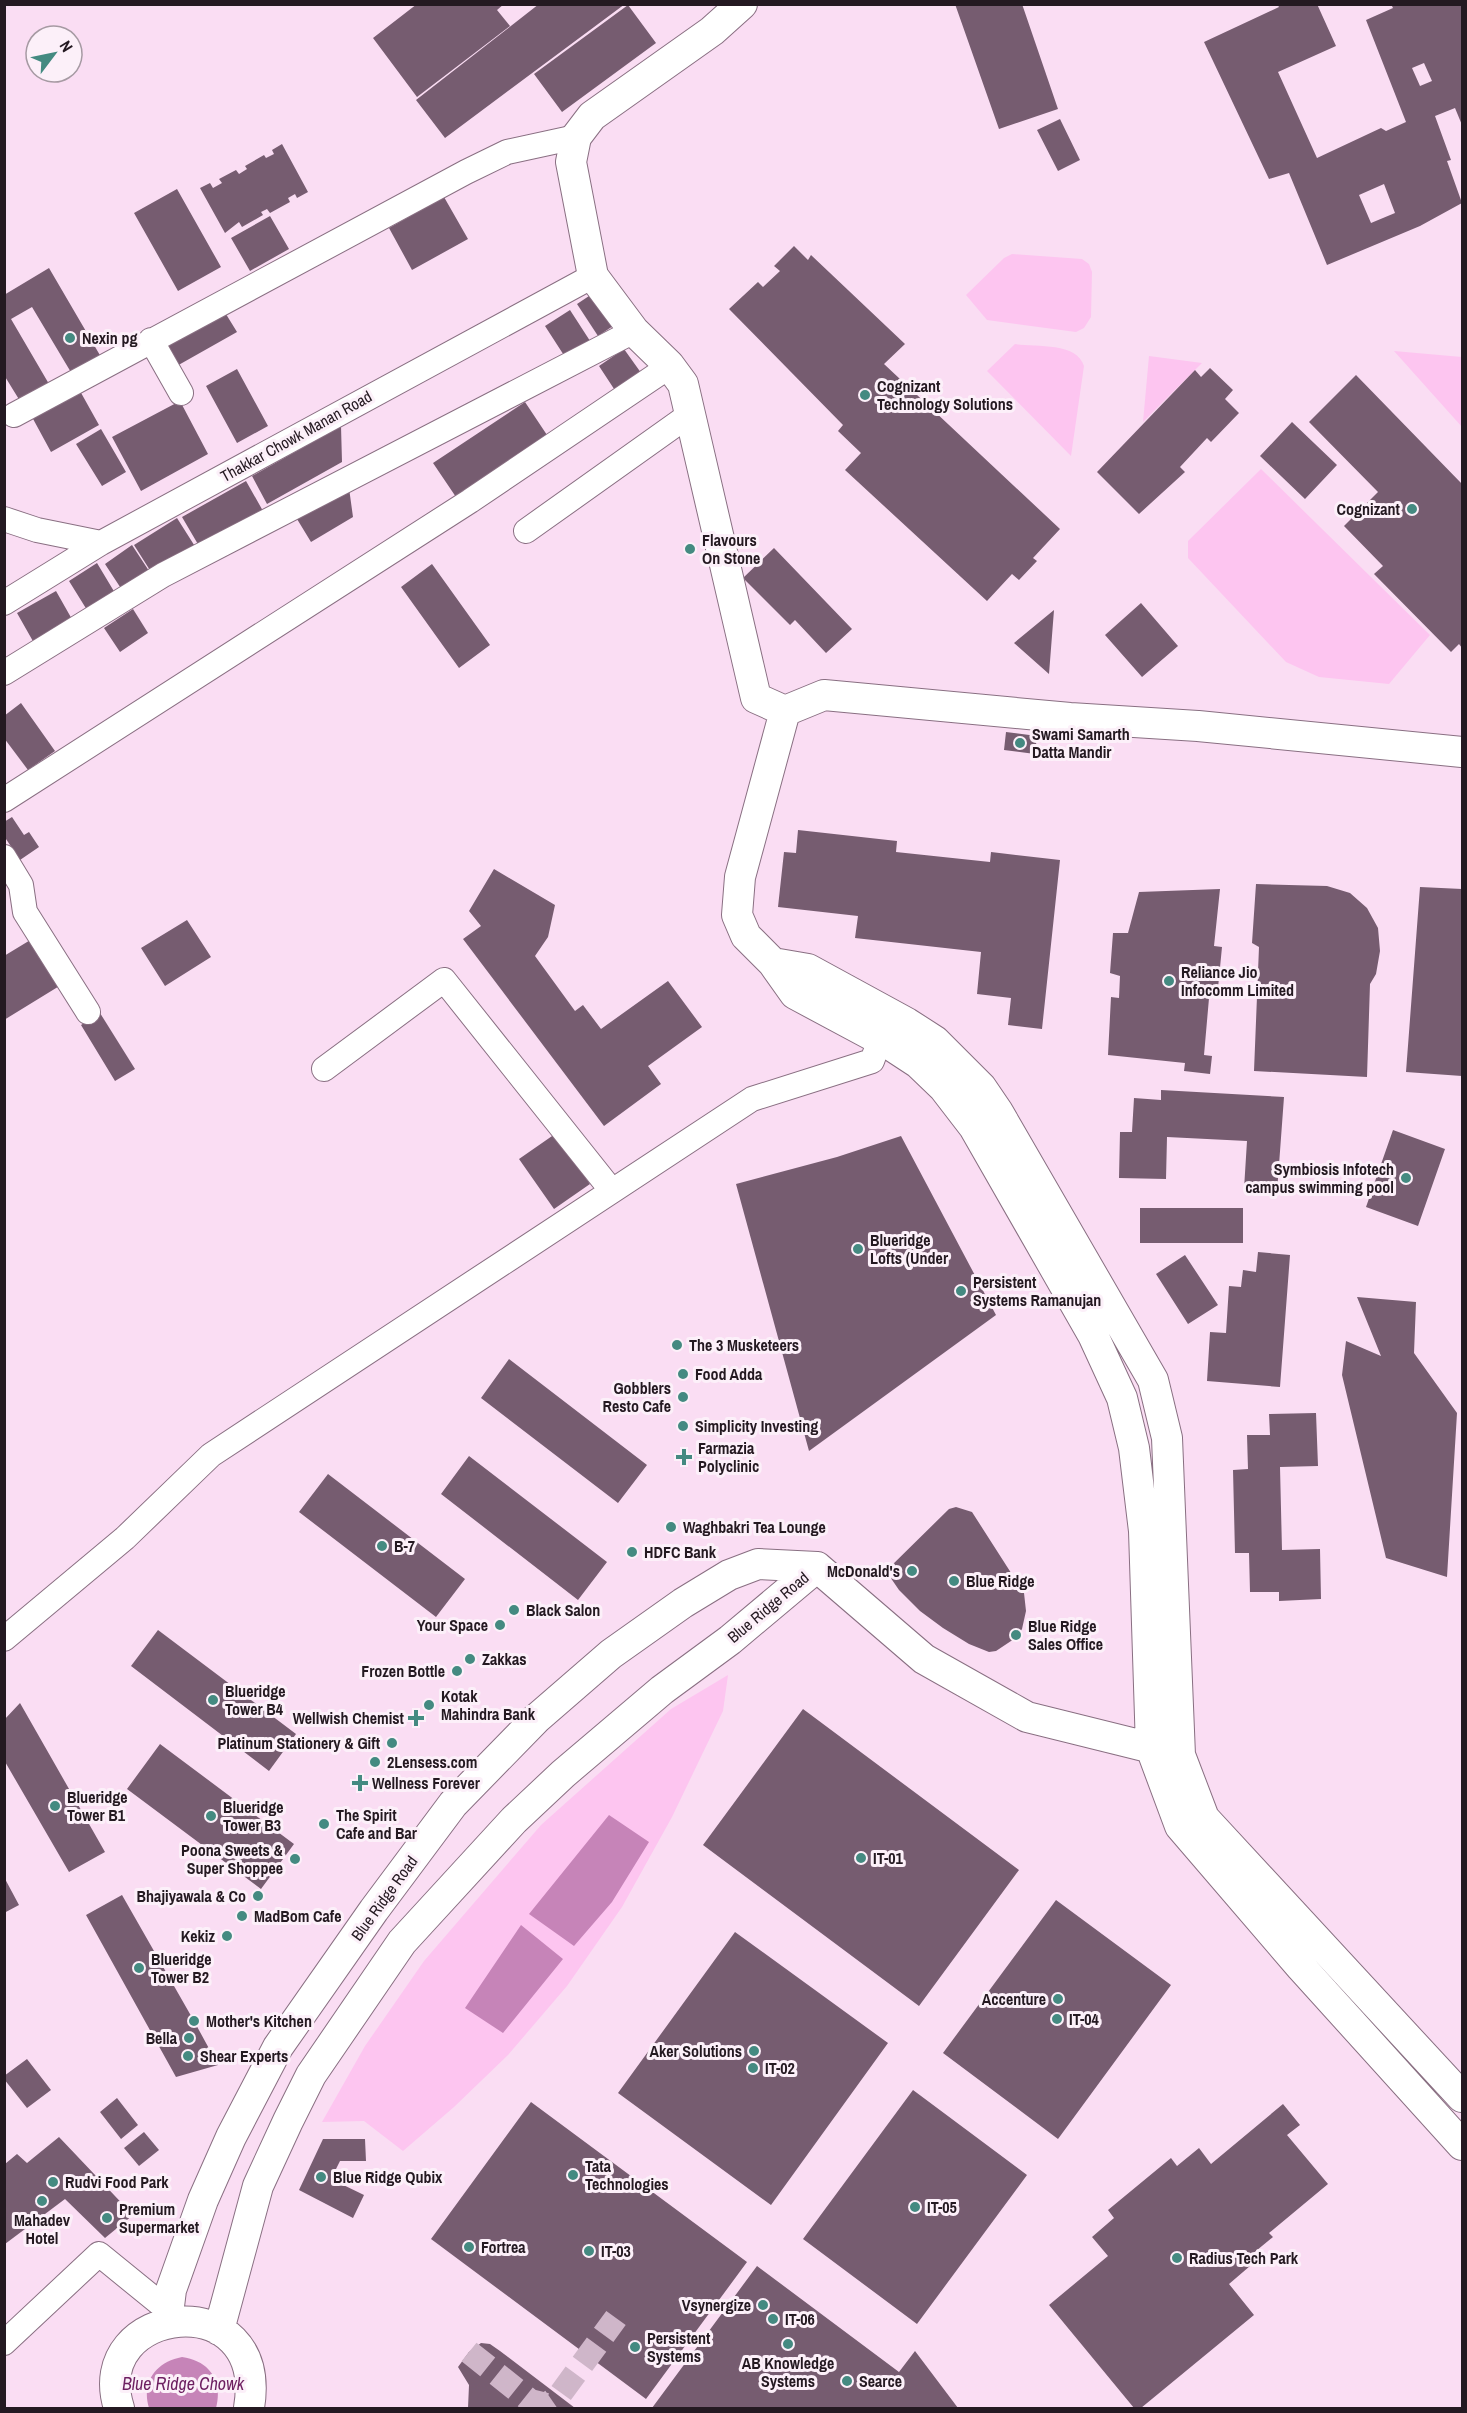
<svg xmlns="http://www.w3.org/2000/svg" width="1467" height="2413" font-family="'Archivo Narrow',sans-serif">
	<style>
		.green { fill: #fdc5f0 }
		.water { fill: #c684b8 }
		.building { fill: #765c70; fill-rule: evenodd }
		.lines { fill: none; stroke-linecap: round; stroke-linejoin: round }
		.minor-tunnel { stroke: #cfb6c9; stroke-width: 24; stroke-dasharray: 24 12; stroke-linecap: butt }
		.minor-casing { stroke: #896f82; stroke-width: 26 }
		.tertiary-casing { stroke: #896f82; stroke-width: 32 }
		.minor { stroke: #fff; stroke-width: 24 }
		.tertiary { stroke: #fff; stroke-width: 30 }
		.poi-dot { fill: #448a81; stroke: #fcf0f9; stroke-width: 2 }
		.labels { text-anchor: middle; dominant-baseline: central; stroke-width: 6; stroke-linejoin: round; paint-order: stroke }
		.poi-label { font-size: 16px; font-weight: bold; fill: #241921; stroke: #fcf0f9; text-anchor: start }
		.street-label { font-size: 16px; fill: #241921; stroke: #fcf0f9 }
		.water-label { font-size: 18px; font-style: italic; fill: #6d1f61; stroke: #fcf0f9 }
	</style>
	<rect width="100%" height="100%" fill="#faddf3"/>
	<path class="green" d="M1012,254L1082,259L1089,264L1092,272L1091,317L1084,328L1076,332L987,320L966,295L1004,258Z
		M1015,344C1036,347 1077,342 1084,366L1071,456L987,371Z
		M1394,351L1462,357V427Z
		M1149,356L1202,363L1143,422Z
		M1261,469L1430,635L1389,684L1319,677L1286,662L1188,558V541Z
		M728,1675L723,1711L672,1817L622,1907L567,1986L508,2055L454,2107L403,2151L364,2121L322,2122L365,2046L424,1961L541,1825L671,1709Z"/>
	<path class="water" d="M609,1815L649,1842L612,1902L574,1946L529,1914Z
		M521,1925L563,1959L503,2033L465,2008Z
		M182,2357C210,2361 223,2381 216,2408H149C141,2382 156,2362 182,2357Z"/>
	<path class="building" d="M417,4H504L497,10L510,26L417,97L373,38Z
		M539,4H625L445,138L416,100Z
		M955,4H1022L1058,109L999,129Z
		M1277,4H1317L1336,46L1278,72L1317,158L1381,128L1386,131L1406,122L1366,20L1393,8L1391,4H1462V125L1455,108L1435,116L1451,160L1447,161L1462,203L1420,226L1327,265L1289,173L1269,179L1204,42L1279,7ZM1424,63L1432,81L1420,86L1412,68ZM1384,184L1395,213L1371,223L1359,195Z
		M628,5L656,43L562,112L534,74Z
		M1060,119L1080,160L1058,171L1037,130Z
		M282,144L308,192L297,198L295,194L288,198L290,202L270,213L267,209L261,212L263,215L242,227L239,222L225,233L200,188L210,183L213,188L222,183L219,179L236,170L239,174L247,169L245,166L264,155L266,158L274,154L272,150Z
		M177,189L221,267L178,291L134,213Z
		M444,197L468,239L412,270L389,228Z
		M270,216L289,249L250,271L231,238Z
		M794,246L808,260L811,255L905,344L884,364L1060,529L1033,558L1037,561L1019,580L1012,574L987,601L845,470L861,453L838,431L843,425L729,309L758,282L763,287L780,271L774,266Z
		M49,268L101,357L72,374L32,307L11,319L49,384L20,401L4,375V295Z
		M595,292L616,324L598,336L577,304Z
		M221,306L237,332L175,367L160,341Z
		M570,310L592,344L567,360L545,326Z
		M624,349L644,377L618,395L599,366Z
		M1210,368L1233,390L1225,399L1239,413L1211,442L1207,438L1180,467L1185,472L1139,514L1097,472L1195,370L1201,377Z
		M237,369L268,426L237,443L206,386Z
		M1356,375L1462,484V648L1459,644L1451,652L1374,574L1383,566L1344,526L1378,492L1309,422Z
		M80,391L99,425L51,452L32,417Z
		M180,401L208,454L141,491L112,437Z
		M525,402L549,438L458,500L433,463Z
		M1292,422L1337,465L1305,499L1260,456Z
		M341,426L342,462L267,504L252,476Z
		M101,429L126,472L102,486L76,444Z
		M246,481L263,511L199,546L182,517Z
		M349,488L353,517L311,542L297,519Z
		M177,518L196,548L153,575L134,545Z
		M132,545L151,574L124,593L105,564Z
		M774,548L852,629L826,653L795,620L790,625L743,578Z
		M97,563L115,593L87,610L69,581Z
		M432,564L490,645L459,668L401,587Z
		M56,591L73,621L34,643L17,613Z
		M1141,603L1178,646L1142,677L1105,635Z
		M133,609L148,633L120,652L104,628Z
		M1054,610L1049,674L1014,643Z
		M21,703L55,751L28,770L4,738V716Z
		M1006,732L1037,736L1035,754L1004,750Z
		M12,817L24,835L29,832L39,847L20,860L4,836V822Z
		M798,830L897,841L896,852L990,862L991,852L1060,860L1042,1029L1008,1025L1011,998L977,994L981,952L855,938L858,916L778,907L784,852L796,853Z
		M494,869L555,905L548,937L535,956L575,1011L583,1005L601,1029L668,981L702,1027L648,1066L661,1084L604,1126L463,939L481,926L469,911Z
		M1256,884L1327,886L1350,893L1367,908L1378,928L1380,951L1376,974L1370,984L1367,1077L1254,1071L1259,947L1252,943Z
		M1420,887L1462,889V1076L1406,1072Z
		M1220,889L1214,946L1222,947L1218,988L1210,987L1204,1055L1212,1056L1210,1074L1184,1071L1185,1063L1108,1055L1111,997L1119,998L1120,976L1110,973L1113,933H1128L1139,892Z
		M187,920L211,957L165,986L141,948Z
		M32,939L61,985L4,1020V956Z
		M100,1013L135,1069L115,1081L81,1025Z
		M1161,1090L1284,1097L1277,1192L1244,1189L1247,1141L1167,1137L1166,1179L1119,1178L1120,1132H1132L1134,1098L1161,1100Z
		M1393,1130L1445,1149L1418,1226L1366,1207Z
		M555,1134L590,1184L554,1209L519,1159Z
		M901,1136L996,1315L809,1451L736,1184L837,1157Z
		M1140,1208H1243V1243H1140Z
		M1258,1252L1290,1255L1280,1387L1207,1381L1210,1332L1226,1333L1229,1286L1241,1287L1243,1270L1256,1272Z
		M1185,1255L1218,1305L1188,1324L1156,1274Z
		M1357,1297L1416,1302L1414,1353L1457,1413L1447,1577L1386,1558L1342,1375L1346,1341L1381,1356Z
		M509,1359L647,1465L618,1503L481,1398Z
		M1316,1413L1318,1466L1280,1467L1282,1550L1320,1549L1321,1599L1279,1601V1592H1250L1249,1553H1235L1233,1470L1248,1469L1247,1435H1270L1269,1414Z
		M469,1456L607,1562L578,1600L441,1494Z
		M328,1474L465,1579L436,1617L299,1512Z
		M956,1507L972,1512L1024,1593L1026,1611L1022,1629L1017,1637L996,1651L989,1652L969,1644L943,1628L920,1611L899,1590L886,1571L949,1509Z
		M158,1630L296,1734L269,1771L131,1666Z
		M20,1703L105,1852L69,1872L4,1760V1720Z
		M803,1709L1019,1870L919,2006L703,1845Z
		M160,1744L294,1844L261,1889L127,1789Z
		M4,1877L19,1905L4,1913Z
		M122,1895L194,2021L218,2065L176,2077L86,1915Z
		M1056,1900L1171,1985L1058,2139L943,2053Z
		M735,1932L888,2043L771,2205L618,2093Z
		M27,2059L51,2090L27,2108L4,2079V2076Z
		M913,2090L1027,2175L917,2324L803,2239Z
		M117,2098L138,2125L121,2139L100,2112Z
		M531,2102L747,2262L646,2399L431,2239Z
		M1283,2104L1300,2125L1287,2135L1328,2184L1269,2233L1273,2237L1245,2260L1250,2266L1229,2284L1254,2315L1141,2408H1134L1049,2305L1108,2256L1092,2237L1114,2218L1108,2210L1171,2158L1177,2166L1199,2148L1211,2164Z
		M144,2132L159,2150L139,2166L124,2148Z
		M59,2137L133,2215L105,2238L65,2199L5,2244V2164L17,2154L27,2163Z
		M323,2139H365L366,2161H340L331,2179L364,2195L353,2218L299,2190Z
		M757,2266L899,2372L915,2351L958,2408H652Z
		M481,2343L490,2344L500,2351L575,2408H468L469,2385L458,2367L469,2352Z"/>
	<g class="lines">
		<path class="minor-tunnel" d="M469,2352L539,2408
			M530,2401L546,2405L559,2396L616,2318"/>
		<defs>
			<path id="minor" d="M151,340L181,393
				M14,415L466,172L507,152L576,137
				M4,519L37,530L101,543
				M526,531L689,415
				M4,603L101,543L593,276
				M4,673L163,575L634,331
				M4,800L470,501L670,366
				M4,857L21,885L25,912L88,1012
				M324,1069L444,980L612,1191
				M4,1639L125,1538L211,1455L752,1099L872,1061L886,1024
				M4,2343L99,2254L169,2311"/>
			<path id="tertiary" d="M742,4L712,31L592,116L576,137L571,162L593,276L634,331L669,365L683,384L756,698L785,711L824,695L1070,718L1198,726L1462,752
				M785,711L740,877L737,915L746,936L773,963L795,994L892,1046L918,1063L944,1088L974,1127L1093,1335L1122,1398L1134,1448L1144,1531L1151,1748L1180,1826L1301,1967L1462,2145
				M773,963L808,969L907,1023L935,1041L981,1087L998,1112L1153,1380L1167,1438L1180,1755L1204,1818L1462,2097
				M817,1567L924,1659L1027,1717L1168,1752
				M167,2322L171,2290L203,2200L231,2137L278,2047L374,1910L453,1804L536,1719L611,1654L683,1603L729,1575L758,1564L817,1567
				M219,2330L258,2186L288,2121L311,2075L402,1942L514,1820L563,1774L662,1690L730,1640L817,1567
				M119,2408C86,2304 270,2282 249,2408"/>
		</defs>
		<use href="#minor" class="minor-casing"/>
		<use href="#tertiary" class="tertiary-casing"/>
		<use href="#minor" class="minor"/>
		<use href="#tertiary" class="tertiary"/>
	</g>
	<g class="poi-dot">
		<circle cx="70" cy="338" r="6"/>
		<circle cx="865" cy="395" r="6"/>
		<circle cx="1412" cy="509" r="6"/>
		<circle cx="690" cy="549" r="6"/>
		<circle cx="1020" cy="743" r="6"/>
		<circle cx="1169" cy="981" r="6"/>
		<circle cx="1406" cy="1178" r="6"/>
		<circle cx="858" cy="1249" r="6"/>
		<circle cx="961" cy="1291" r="6"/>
		<circle cx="677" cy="1345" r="6"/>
		<circle cx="683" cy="1374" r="6"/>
		<circle cx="683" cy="1397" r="6"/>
		<circle cx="683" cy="1426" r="6"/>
		<path d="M681 1448h6v6h6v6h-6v6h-6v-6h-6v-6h6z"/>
		<circle cx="671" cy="1527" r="6"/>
		<circle cx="382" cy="1546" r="6"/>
		<circle cx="632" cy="1552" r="6"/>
		<circle cx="912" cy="1571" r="6"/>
		<circle cx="954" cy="1581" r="6"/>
		<circle cx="514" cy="1610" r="6"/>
		<circle cx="500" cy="1625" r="6"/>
		<circle cx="1016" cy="1635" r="6"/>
		<circle cx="470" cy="1659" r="6"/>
		<circle cx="457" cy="1671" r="6"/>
		<circle cx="213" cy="1700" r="6"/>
		<circle cx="429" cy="1705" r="6"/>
		<path d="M413 1709h6v6h6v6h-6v6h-6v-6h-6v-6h6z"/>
		<circle cx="392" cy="1743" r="6"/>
		<circle cx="375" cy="1762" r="6"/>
		<path d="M357 1774h6v6h6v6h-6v6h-6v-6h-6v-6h6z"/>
		<circle cx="55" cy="1806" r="6"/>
		<circle cx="211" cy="1816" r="6"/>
		<circle cx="324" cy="1824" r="6"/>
		<circle cx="861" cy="1858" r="6"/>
		<circle cx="295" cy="1859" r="6"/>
		<circle cx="258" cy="1896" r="6"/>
		<circle cx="242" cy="1916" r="6"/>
		<circle cx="227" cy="1936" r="6"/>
		<circle cx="139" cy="1968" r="6"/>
		<circle cx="1058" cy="1999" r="6"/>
		<circle cx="1057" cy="2019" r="6"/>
		<circle cx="194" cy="2021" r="6"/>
		<circle cx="189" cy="2038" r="6"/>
		<circle cx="754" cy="2051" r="6"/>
		<circle cx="188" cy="2056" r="6"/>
		<circle cx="753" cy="2068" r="6"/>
		<circle cx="573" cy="2175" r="6"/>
		<circle cx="321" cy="2177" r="6"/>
		<circle cx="53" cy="2182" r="6"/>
		<circle cx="42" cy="2201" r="6"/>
		<circle cx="915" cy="2207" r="6"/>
		<circle cx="107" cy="2218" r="6"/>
		<circle cx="469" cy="2247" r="6"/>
		<circle cx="589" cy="2251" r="6"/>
		<circle cx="1177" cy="2258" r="6"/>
		<circle cx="763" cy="2305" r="6"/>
		<circle cx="773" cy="2319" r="6"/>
		<circle cx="788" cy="2344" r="6"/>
		<circle cx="635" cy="2347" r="6"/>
		<circle cx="847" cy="2381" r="6"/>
	</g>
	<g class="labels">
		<g class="poi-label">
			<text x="82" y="338">Nexin pg</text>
			<text x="877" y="386">Cognizant<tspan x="877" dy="18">Technology Solutions</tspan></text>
			<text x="1400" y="509" text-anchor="end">Cognizant</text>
			<text x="702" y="540">Flavours<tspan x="702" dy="18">On Stone</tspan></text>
			<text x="1032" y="734">Swami Samarth<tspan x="1032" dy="18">Datta Mandir</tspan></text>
			<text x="1181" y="972">Reliance Jio<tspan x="1181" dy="18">Infocomm Limited</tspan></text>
			<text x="1394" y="1169" text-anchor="end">Symbiosis Infotech<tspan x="1394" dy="18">campus swimming pool</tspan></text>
			<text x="870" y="1240">Blueridge<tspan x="870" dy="18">Lofts (Under</tspan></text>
			<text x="973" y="1282">Persistent<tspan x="973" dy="18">Systems Ramanujan</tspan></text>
			<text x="689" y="1345">The 3 Musketeers</text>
			<text x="695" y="1374">Food Adda</text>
			<text x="671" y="1388" text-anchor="end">Gobblers<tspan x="671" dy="18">Resto Cafe</tspan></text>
			<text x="695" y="1426">Simplicity Investing</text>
			<text x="698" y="1448">Farmazia<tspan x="698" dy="18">Polyclinic</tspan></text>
			<text x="683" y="1527">Waghbakri Tea Lounge</text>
			<text x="394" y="1546">B-7</text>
			<text x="644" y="1552">HDFC Bank</text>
			<text x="900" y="1571" text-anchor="end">McDonald's</text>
			<text x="966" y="1581">Blue Ridge</text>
			<text x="526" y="1610">Black Salon</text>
			<text x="488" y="1625" text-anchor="end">Your Space</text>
			<text x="1028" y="1626">Blue Ridge<tspan x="1028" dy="18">Sales Office</tspan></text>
			<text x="482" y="1659">Zakkas</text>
			<text x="445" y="1671" text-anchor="end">Frozen Bottle</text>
			<text x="225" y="1691">Blueridge<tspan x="225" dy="18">Tower B4</tspan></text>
			<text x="441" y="1696">Kotak<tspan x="441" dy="18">Mahindra Bank</tspan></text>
			<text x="404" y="1718" text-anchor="end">Wellwish Chemist</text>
			<text x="380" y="1743" text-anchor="end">Platinum Stationery &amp; Gift</text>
			<text x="387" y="1762">2Lensess.com</text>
			<text x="372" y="1783">Wellness Forever</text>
			<text x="67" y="1797">Blueridge<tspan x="67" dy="18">Tower B1</tspan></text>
			<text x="223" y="1807">Blueridge<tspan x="223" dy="18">Tower B3</tspan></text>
			<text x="336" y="1815">The Spirit<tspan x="336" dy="18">Cafe and Bar</tspan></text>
			<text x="283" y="1850" text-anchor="end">Poona Sweets &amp;<tspan x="283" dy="18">Super Shoppee</tspan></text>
			<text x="873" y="1858">IT-01</text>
			<text x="246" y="1896" text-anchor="end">Bhajiyawala &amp; Co</text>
			<text x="254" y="1916">MadBom Cafe</text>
			<text x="215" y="1936" text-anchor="end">Kekiz</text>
			<text x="151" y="1959">Blueridge<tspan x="151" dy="18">Tower B2</tspan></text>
			<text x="1046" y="1999" text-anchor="end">Accenture</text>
			<text x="1069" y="2019">IT-04</text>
			<text x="206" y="2021">Mother's Kitchen</text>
			<text x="177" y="2038" text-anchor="end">Bella</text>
			<text x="742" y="2051" text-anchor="end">Aker Solutions</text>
			<text x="200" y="2056">Shear Experts</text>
			<text x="765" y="2068">IT-02</text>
			<text x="585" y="2166">Tata<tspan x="585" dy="18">Technologies</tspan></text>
			<text x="333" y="2177">Blue Ridge Qubix</text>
			<text x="65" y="2182">Rudvi Food Park</text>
			<text x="927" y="2207">IT-05</text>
			<text x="119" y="2209">Premium<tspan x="119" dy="18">Supermarket</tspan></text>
			<text x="42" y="2220" text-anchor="middle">Mahadev<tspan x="42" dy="18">Hotel</tspan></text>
			<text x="481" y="2247">Fortrea</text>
			<text x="601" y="2251">IT-03</text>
			<text x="1189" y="2258">Radius Tech Park</text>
			<text x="751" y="2305" text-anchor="end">Vsynergize</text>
			<text x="785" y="2319">IT-06</text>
			<text x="647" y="2338">Persistent<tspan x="647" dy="18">Systems</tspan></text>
			<text x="788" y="2363" text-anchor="middle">AB Knowledge<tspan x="788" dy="18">Systems</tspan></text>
			<text x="859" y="2381">Searce</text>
		</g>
		<g class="street-label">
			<text transform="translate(296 436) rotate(-29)">Thakkar Chowk Manan Road</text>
			<text transform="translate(768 1607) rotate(-40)">Blue Ridge Road</text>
			<text transform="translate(384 1898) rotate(-54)">Blue Ridge Road</text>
		</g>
		<g class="water-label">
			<text x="183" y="2383">Blue Ridge Chowk</text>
		</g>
	</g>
	<rect width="1467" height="2413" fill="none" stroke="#241921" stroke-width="12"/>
	<g transform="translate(54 54) rotate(58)"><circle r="28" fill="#fcf0f9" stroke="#a69aa3" stroke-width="1.5"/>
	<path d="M0-4.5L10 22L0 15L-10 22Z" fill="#448a81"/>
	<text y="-9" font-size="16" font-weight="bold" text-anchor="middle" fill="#241921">N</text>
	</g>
</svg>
